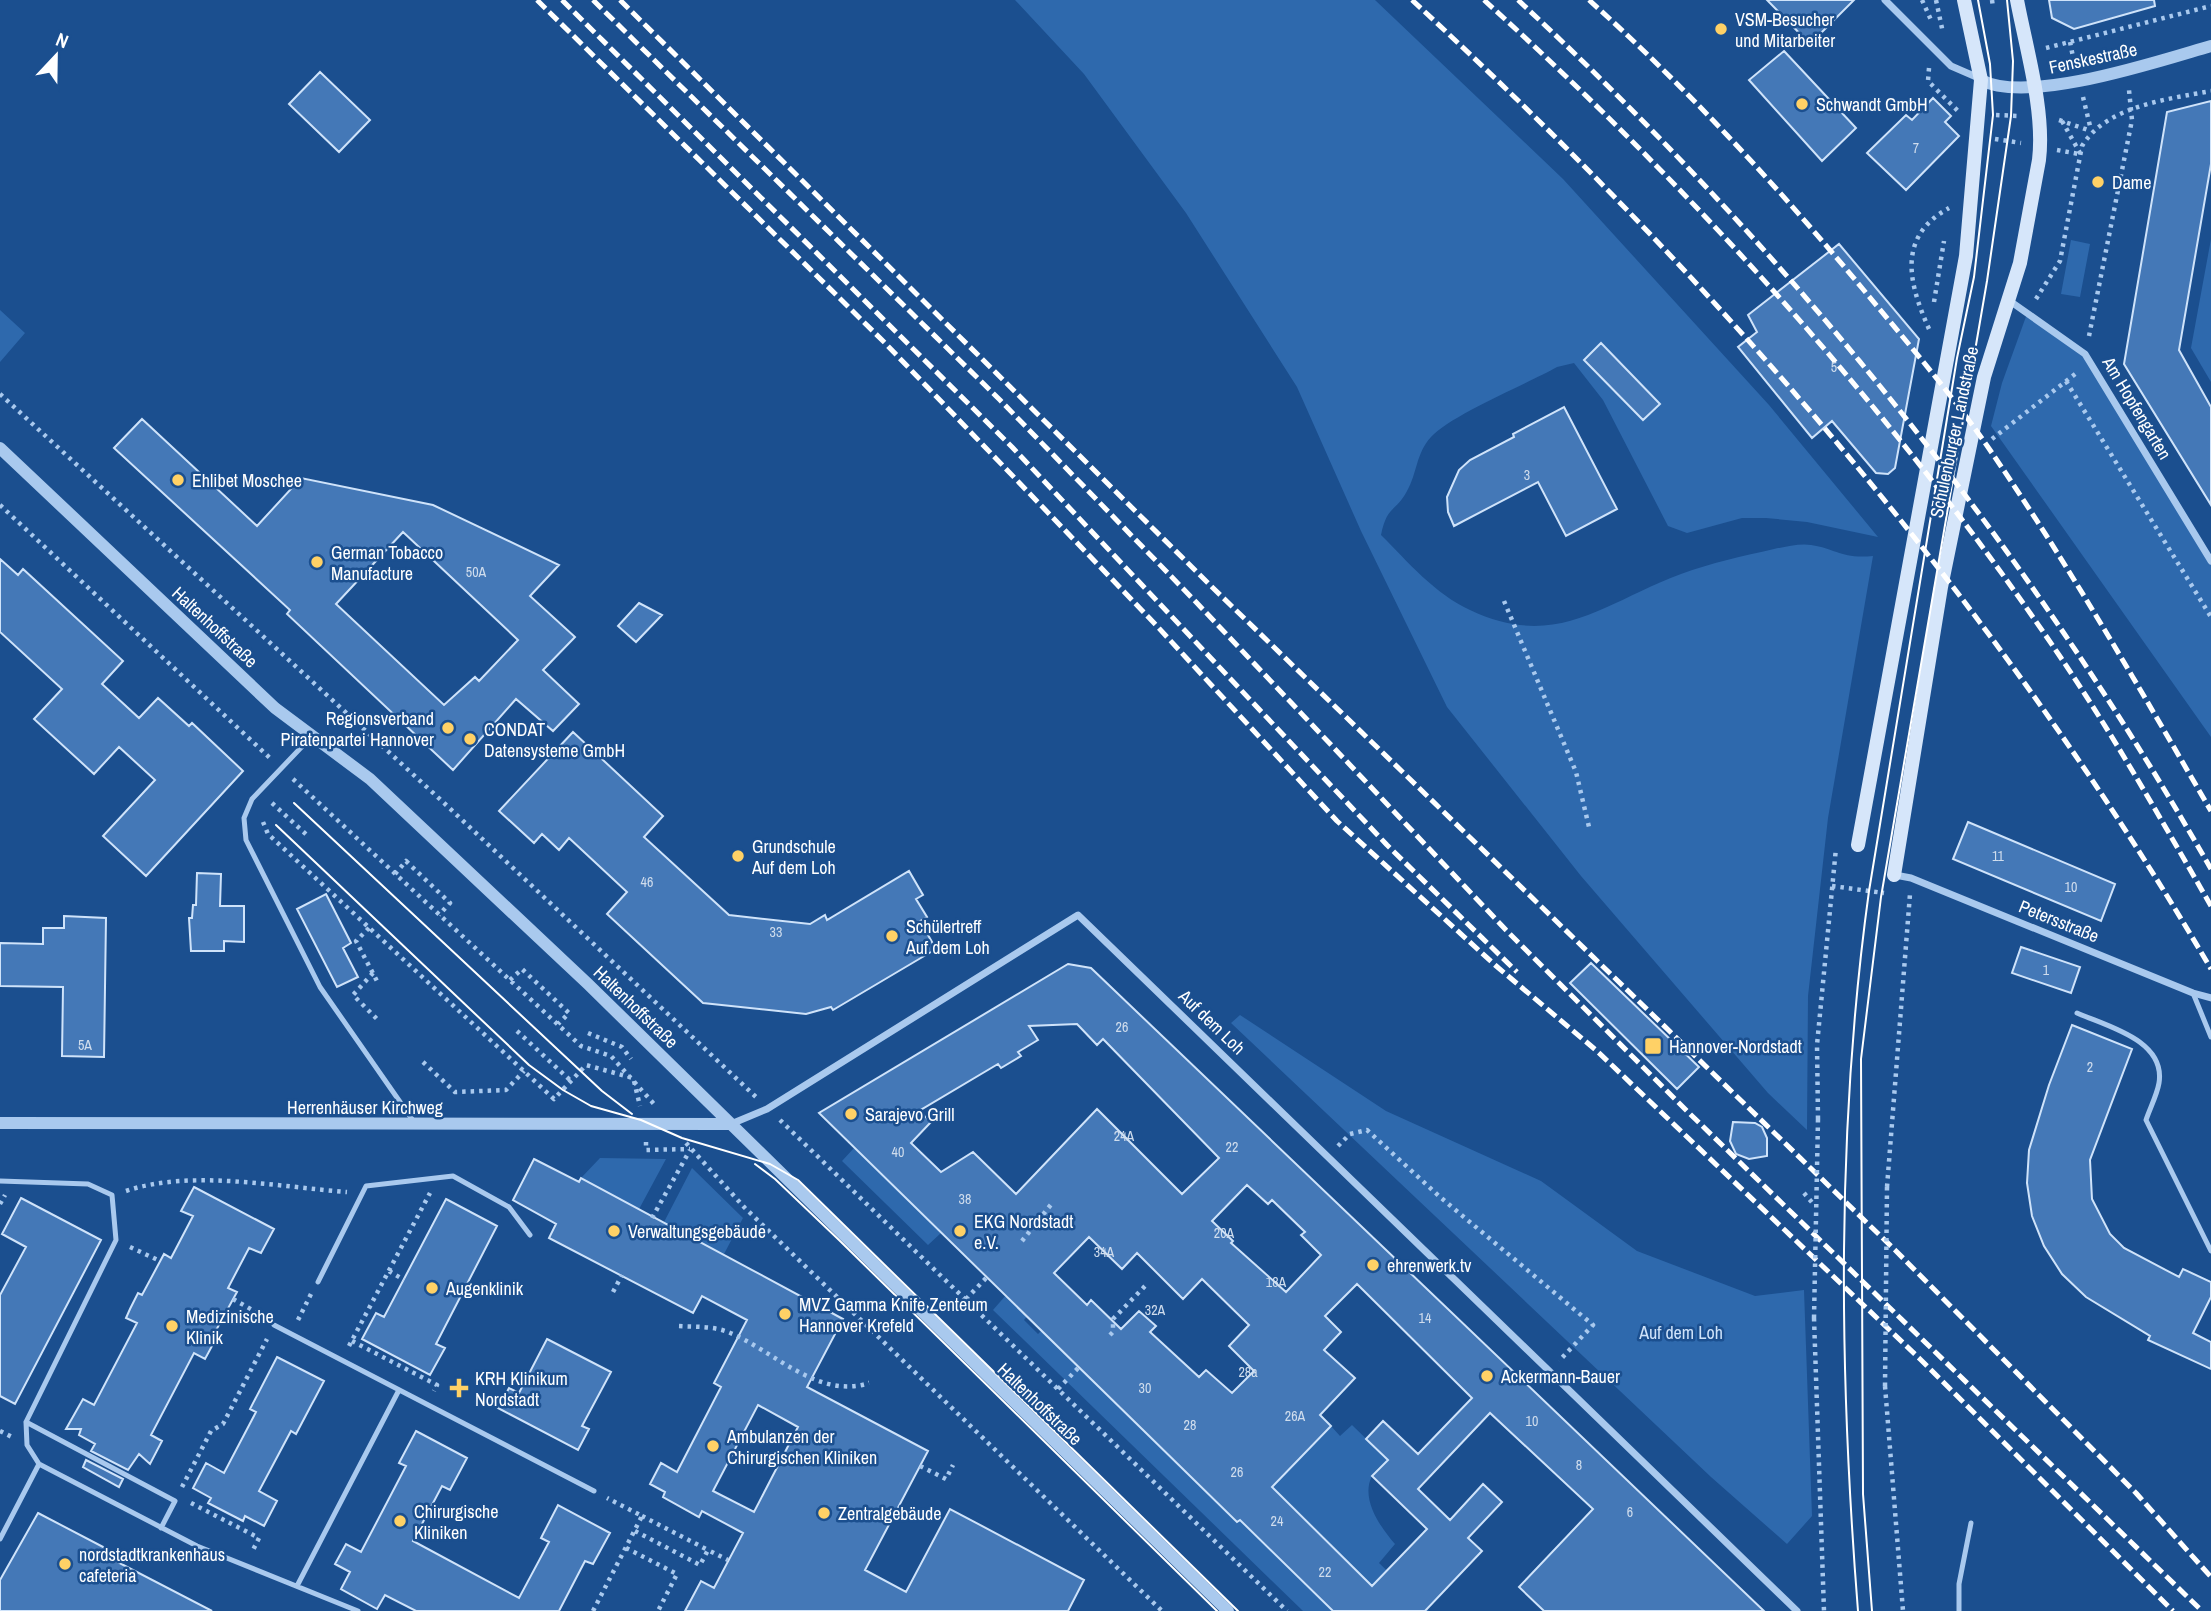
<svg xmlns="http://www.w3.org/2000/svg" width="2211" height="1611" font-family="'Archivo Narrow',sans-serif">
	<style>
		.green { fill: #2e69ad }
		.building { fill: #4478b7; stroke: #cfe3fa; stroke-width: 2; fill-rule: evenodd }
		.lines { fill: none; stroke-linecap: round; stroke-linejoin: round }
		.path { stroke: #a9c9ee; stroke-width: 4.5; stroke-dasharray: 3.5 5; stroke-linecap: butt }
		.service { stroke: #a9c9ee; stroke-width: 5 }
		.minor { stroke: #a9c9ee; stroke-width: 7 }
		.tertiary { stroke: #a9c9ee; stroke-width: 12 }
		.secondary { stroke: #d6e6fa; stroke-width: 14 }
		.tram { stroke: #fff; stroke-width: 2 }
		.rail { stroke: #fff; stroke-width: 5; stroke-dasharray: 12 5; stroke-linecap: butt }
		.path-bridge { stroke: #a9c9ee; stroke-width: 4.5; stroke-dasharray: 3.5 5; stroke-linecap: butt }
		.poi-dot { fill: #ffd166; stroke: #1b4f8f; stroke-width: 2.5 }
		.labels { text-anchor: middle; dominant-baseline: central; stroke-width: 5; stroke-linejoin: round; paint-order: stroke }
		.number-label { font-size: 14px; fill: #d0dded }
		.poi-label { font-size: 18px; fill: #fff; stroke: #1b4f8f; text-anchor: start }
		.street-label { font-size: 18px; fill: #fff; stroke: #1b4f8f }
		.park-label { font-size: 18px; fill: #cfe3fa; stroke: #1b4f8f }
	</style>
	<rect width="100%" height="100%" fill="#1b4f8f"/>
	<path class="green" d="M1015,0H1375L1563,179L1769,405L1878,537L1807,522L1766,518H1742L1687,533L1668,526L1603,400L1574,363L1557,367C1527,384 1451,415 1431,437C1416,453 1417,474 1407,491C1396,512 1387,505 1381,535C1408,562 1435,594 1470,610C1557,651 1603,603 1681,574C1711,563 1743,556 1774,549C1785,547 1800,543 1811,545C1837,549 1841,559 1873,556L1828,818L1808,996L1807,1130L1768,1093L1581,876L1447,707L1361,531L1297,387L1186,213L1084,74Z
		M2211,239V382L2191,348Z
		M2071,240L2090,244L2080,297L2061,294Z
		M0,310L25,333L0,362Z
		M2028,311L2085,354L2211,561V737L1991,426L2002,383Z
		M1240,1015L1386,1111L1541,1181L1637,1251L1755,1296L1804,1290L1812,1516L1787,1544L1711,1477L1231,1023Z
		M854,1148L941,1233L928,1245L842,1161Z
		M600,1158L666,1159L638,1211L581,1178Z
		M692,1168L743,1218L724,1254L663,1224Z
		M1007,1294L1028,1315L1024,1320L1038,1334L1043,1329L1237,1522L1240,1520L1333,1611H1303L993,1310Z
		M1352,1425L1388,1460C1383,1464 1375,1470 1372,1476C1360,1499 1381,1528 1395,1544L1379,1563L1429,1611H1398L1267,1484L1285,1473L1331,1426L1340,1436Z"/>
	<path class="building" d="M1767,0H1854L1810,44Z
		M2049,0H2154L2155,6L2074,29L2052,18Z
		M1784,51L1856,128L1822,161L1749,80Z
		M320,72L370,120L339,152L289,104Z
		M1933,98L1951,116L1945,122L1959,136L1906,190L1867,153L1906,115L1912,120Z
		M2211,101V164L2179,350L2211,407V505L2124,364L2167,112Z
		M1839,244L1919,339L1895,468L1888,474L1876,473L1832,421L1812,438L1738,347L1757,332L1748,315Z
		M1601,343L1660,404L1643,420L1584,360Z
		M1564,407L1617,509L1566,536L1538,482L1454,526L1448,512L1447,497L1459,470L1470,460L1514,437L1513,434Z
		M142,419L257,526L301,478L433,505L559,565L530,596L575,637L543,670L579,704L553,731L516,699L453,770L287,614L290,610L114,448ZM403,532L518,640L479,681L475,677L444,705L336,604Z
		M0,559L18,575L23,569L123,661L102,684L139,718L158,698L189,726L192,723L243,771L146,876L103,836L155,780L119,747L94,774L34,719L62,689L0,632Z
		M639,603L662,615L636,642L618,626Z
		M573,732L663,816L644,837L729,915L810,924L825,915L827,920L909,871L923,895L916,899L927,917L920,921L936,949L833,1010L831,1007L806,1014L703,1003L607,914L627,892L569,838L559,850L542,834L534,843L499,811Z
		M1968,822L2115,884L2101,921L1953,859Z
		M197,873L221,874L220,906H244V942L224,941V951H191L189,918H192L193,905H196Z
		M326,894L351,943L343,948L358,977L337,987L297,909Z
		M64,916L106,918L104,1057L62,1056L63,987L0,986V943L43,944V928H64Z
		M2021,947L2080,967L2071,993L2012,973Z
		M1591,963L1699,1067L1677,1089L1570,983Z
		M1068,964L1091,968L1764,1611H1544L1519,1587L1593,1509L1490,1413L1418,1489L1450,1520L1483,1484L1502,1502L1468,1538L1482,1551L1425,1611H1333L1240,1520L1237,1522L819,1113ZM1077,1024L1097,1045L1103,1039L1219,1158L1182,1194L1097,1109L1016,1194L973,1152L941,1172L911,1143L931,1122L919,1111L998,1064L1001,1068L1021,1056L1018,1052L1038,1040L1029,1026ZM1247,1185L1268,1204L1272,1200L1305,1232L1301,1235L1321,1255L1286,1292L1231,1243L1233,1241L1212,1221ZM1089,1237L1122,1269L1137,1253L1183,1299L1202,1279L1249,1325L1229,1346L1254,1371L1232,1393L1206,1370L1199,1377L1150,1332L1156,1326L1139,1311L1121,1329L1091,1300L1087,1305L1054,1273ZM1357,1284L1472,1398L1418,1454L1383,1421L1366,1439L1388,1460L1372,1476L1427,1529L1372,1586L1272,1487L1331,1426L1320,1415L1355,1378L1324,1350L1341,1332L1325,1316Z
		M2072,1025L2132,1049L2090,1160L2092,1199L2110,1234L2124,1248L2179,1277L2183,1269L2211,1282V1297L2193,1333L2211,1342V1369L2148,1340L2150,1336L2086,1297L2062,1274L2044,1246L2032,1216L2027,1183L2029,1150L2049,1085Z
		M1733,1122L1755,1123L1762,1127L1767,1138V1156L1749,1159L1736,1154L1730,1141Z
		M534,1159L579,1182L581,1178L843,1319L807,1387L928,1451L865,1570L906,1592L950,1509L1084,1580L1068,1611H685L701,1581L714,1588L743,1533L702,1511L699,1517L663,1497L665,1492L650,1484L661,1463L677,1472L721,1387L714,1383L747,1320L702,1296L693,1313L549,1238L556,1224L513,1200ZM758,1405L798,1427L754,1512L713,1491Z
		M194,1187L274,1229L261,1253L249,1248L228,1288L237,1292L214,1334L218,1335L205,1359L194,1353L151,1435L162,1441L150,1464L139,1454L128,1470L91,1451L95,1444L79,1435L81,1429H66L83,1399L94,1405L137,1323L126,1318L130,1309L138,1293L142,1295L164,1254L171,1258L193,1216L181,1211Z
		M21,1198L101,1240L15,1404L0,1396V1295L26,1247L2,1234Z
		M446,1199L497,1226L436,1344L445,1348L430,1375L362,1339L376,1313L384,1317Z
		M547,1339L611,1372L582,1426L589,1429L578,1450L498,1408L509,1388L519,1393Z
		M277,1357L324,1381L296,1434L291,1431L259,1491L277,1501L264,1526L245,1516L243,1521L208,1503L211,1498L193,1488L206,1463L224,1473L256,1412L250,1409Z
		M416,1431L467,1458L450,1490L442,1486L413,1541L519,1598L549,1542L541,1538L558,1505L610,1533L593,1564L585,1561L559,1611H416L385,1595L377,1609L341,1589L350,1572L335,1564L346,1544L361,1552L406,1466L399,1463Z
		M86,1460L123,1479L119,1487L83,1467Z
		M38,1513L107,1549L104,1555L212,1611H0V1580Z"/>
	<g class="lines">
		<path class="path" d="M1922,0L1931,20
			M1936,0L1943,33
			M1992,0L1993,7
			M2070,42L2074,62
			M2046,48L2211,6
			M1929,68L1928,81L1959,112
			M2083,97L2091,130
			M1996,115L2019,116
			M2059,120L2091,131
			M2062,121L2080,153
			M1995,139L2021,143
			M2057,150L2079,154
			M2036,299L2060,261L2082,146C2106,106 2168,99 2211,91
			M1934,302L1944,241
			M1929,329C1909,284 1896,237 1949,208
			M2089,336L2132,120L2129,90
			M2066,381L2211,617
			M0,394L443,802L756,1097
			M1992,439L2079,371
			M0,505L271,759
			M1504,601L1576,772L1589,827
			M293,779L581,1046L611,1056L654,1104
			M272,803L309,837
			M263,822L268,834L554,1099L586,1065L633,1078
			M395,874L406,861L450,903L439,915
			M1832,886L1884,893
			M369,928L356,941L378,983
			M373,973L353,995L379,1021
			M510,980L522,969L569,1013L558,1024
			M517,1031L571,1081
			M588,1033L622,1047L631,1059
			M423,1062L455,1092L506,1090L524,1071
			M634,1081L640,1106
			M1818,1119L1817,1045L1836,848
			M780,1120L1287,1611
			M646,1142V1150L690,1149
			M686,1143L745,1208L1162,1611
			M1338,1146L1350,1134L1367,1130L1440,1197L1593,1325L1559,1361
			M1887,1187L1910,894
			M126,1191C190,1169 279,1187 347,1192
			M1804,1193L1815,1206
			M0,1204L5,1195
			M652,1218L690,1150
			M1022,1241L1053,1202
			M130,1247L160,1261
			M389,1271L404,1280
			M613,1292L622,1275
			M233,1299L263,1316
			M966,1299L988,1276
			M1814,1318L1824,1611
			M298,1320L311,1294
			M679,1326C696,1327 713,1326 728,1332C773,1350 818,1400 869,1383
			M1110,1335L1113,1332V1319L1148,1283
			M352,1341L437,1385L434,1391
			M349,1346L430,1193
			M1885,1386L1903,1611
			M1058,1389L1080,1366
			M0,1431L12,1437
			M920,1466L946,1479L953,1465
			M182,1487L211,1431L223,1424L267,1339
			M191,1503L259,1538L252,1552
			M642,1516L708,1550
			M635,1531L700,1565L708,1550L728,1560
			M626,1548L677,1574L658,1611
			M593,1611L642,1516L607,1498"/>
		<path class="service" d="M313,735L252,799L244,818L246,840L320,987L414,1122
			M2193,993L2211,1037
			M2077,1013C2106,1026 2166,1040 2159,1083C2157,1095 2150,1108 2146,1120L2211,1251
			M0,1181L88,1184L112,1195L116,1240L26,1422L27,1445L39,1464
			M318,1282L366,1186L453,1176L509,1207L530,1235
			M274,1325L594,1491
			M26,1422L175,1501L161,1528
			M0,1539L39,1464L197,1546L358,1611
			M297,1586L399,1390
			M1959,1611V1584L1971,1523"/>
		<path class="minor" d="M1885,0L1951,66L1981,79
			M2007,299L2085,354L2211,561
			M1895,875L1911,878L2193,993L2211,998
			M731,1124L767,1109L1078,915L1797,1611"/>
		<path class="tertiary" d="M1981,80C2028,105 2159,61 2211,46
			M0,448L275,708L370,779L588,984L1228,1611
			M0,1123L730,1124"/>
		<path class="secondary" d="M1858,845L1966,256L1981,80L1964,0
			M1894,875L1941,587L1984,377L2020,263L2039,160C2045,111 2026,48 2017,0"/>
		<path class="tram" d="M294,803L602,1091L632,1114
			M276,825L529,1065L563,1090L591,1106L641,1120L682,1138L770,1164L798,1180L1238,1611
			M755,1164L775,1179L839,1240L1217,1611
			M1858,1611C1839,1372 1836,1129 1869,891L1957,358L1974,277L1993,115L1990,64L1978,0
			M1872,1611L1863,1494L1861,1059L1881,897L1987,281L2011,116L2013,61L2007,0"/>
		<path class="rail" d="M537,0L885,343L1155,624L1337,821L1495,965L1597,1051L1920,1359L2173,1611
			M562,0L1012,447L1387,845L1517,972
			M593,0L1000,400L1196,602L1506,930L1687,1111L2202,1611
			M620,0L1212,587L1895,1250L2136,1493L2211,1577
			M1412,0C1718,282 2000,608 2211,969
			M1484,0C1698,194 1897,416 2059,655C2114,736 2162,821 2211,906
			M1518,0C1790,252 2027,546 2211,869
			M1589,0C1687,88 1778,187 1862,288C1906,341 1951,393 1990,450C2070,567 2140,689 2211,811"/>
		<path class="path-bridge" d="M1814,1318L1818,1119
			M1885,1386L1887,1187"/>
	</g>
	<g class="poi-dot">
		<circle cx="1721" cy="29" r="7"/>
		<circle cx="1802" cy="104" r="7"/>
		<circle cx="2098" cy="182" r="7"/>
		<circle cx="178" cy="480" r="7"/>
		<circle cx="317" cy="562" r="7"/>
		<circle cx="448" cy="728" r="7"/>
		<circle cx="470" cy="739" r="7"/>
		<circle cx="738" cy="856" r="7"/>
		<circle cx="892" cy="936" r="7"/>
		<rect x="1644" y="1037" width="18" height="18" rx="3.5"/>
		<circle cx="851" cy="1114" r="7"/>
		<circle cx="614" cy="1231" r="7"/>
		<circle cx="960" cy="1231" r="7"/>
		<circle cx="1373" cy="1265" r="7"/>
		<circle cx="432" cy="1288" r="7"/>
		<circle cx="785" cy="1314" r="7"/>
		<circle cx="172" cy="1326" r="7"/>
		<circle cx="1487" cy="1376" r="7"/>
		<path d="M455.5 1377.5h7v7h7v7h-7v7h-7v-7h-7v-7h7z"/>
		<circle cx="713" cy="1446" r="7"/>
		<circle cx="824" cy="1513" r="7"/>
		<circle cx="400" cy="1521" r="7"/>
		<circle cx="65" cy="1564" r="7"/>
	</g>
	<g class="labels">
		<g class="number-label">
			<text x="1916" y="148">7</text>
			<text x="1834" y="367">5</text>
			<text x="1527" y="475">3</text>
			<text x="476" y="572">50A</text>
			<text x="1998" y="856">11</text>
			<text x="647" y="882">46</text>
			<text x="2071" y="887">10</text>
			<text x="776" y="932">33</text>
			<text x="2046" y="970">1</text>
			<text x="1122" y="1027">26</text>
			<text x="85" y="1045">5A</text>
			<text x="2090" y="1067">2</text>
			<text x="1124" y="1136">24A</text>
			<text x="1232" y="1147">22</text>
			<text x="898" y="1152">40</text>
			<text x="965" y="1199">38</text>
			<text x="1224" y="1233">20A</text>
			<text x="1104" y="1252">34A</text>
			<text x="1276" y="1282">18A</text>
			<text x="1155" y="1310">32A</text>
			<text x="1425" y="1318">14</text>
			<text x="1248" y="1372">28a</text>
			<text x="1145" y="1388">30</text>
			<text x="1295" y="1416">26A</text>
			<text x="1532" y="1421">10</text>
			<text x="1190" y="1425">28</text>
			<text x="1579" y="1465">8</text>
			<text x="1237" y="1472">26</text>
			<text x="1630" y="1512">6</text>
			<text x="1277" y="1521">24</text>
			<text x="1325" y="1572">22</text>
		</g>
		<g class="poi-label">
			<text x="1735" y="19">VSM-Besucher<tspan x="1735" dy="21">und Mitarbeiter</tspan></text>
			<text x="1816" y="104">Schwandt GmbH</text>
			<text x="2112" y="182">Dame</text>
			<text x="192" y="480">Ehlibet Moschee</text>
			<text x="331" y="552">German Tobacco<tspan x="331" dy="21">Manufacture</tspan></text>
			<text x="434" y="718" text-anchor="end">Regionsverband<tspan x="434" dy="21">Piratenpartei Hannover</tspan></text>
			<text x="484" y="729">CONDAT<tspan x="484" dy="21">Datensysteme GmbH</tspan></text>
			<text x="752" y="846">Grundschule<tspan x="752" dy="21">Auf dem Loh</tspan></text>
			<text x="906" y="926">Schülertreff<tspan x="906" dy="21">Auf dem Loh</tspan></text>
			<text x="1669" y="1046">Hannover-Nordstadt</text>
			<text x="865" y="1114">Sarajevo Grill</text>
			<text x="974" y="1221">EKG Nordstadt<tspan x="974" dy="21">e.V.</tspan></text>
			<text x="628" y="1231">Verwaltungsgebäude</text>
			<text x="1387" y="1265">ehrenwerk.tv</text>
			<text x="446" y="1288">Augenklinik</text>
			<text x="799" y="1304">MVZ Gamma Knife Zenteum<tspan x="799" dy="21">Hannover Krefeld</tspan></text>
			<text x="186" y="1316">Medizinische<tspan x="186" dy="21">Klinik</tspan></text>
			<text x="1501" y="1376">Ackermann-Bauer</text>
			<text x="475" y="1378">KRH Klinikum<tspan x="475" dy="21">Nordstadt</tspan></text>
			<text x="727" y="1436">Ambulanzen der<tspan x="727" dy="21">Chirurgischen Kliniken</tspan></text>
			<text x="414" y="1511">Chirurgische<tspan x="414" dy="21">Kliniken</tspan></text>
			<text x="838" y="1513">Zentralgebäude</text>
			<text x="79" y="1554">nordstadtkrankenhaus<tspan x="79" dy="21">cafeteria</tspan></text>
		</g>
		<g class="street-label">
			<text transform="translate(2093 58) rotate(-12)">Fenskestraße</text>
			<text transform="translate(2137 408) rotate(59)">Am Hopfengarten</text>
			<text transform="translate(1954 432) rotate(-78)">Schulenburger Landstraße</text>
			<text transform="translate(215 627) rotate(43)">Haltenhoffstraße</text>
			<text transform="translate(2059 921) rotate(22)">Petersstraße</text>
			<text transform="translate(636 1007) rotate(44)">Haltenhoffstraße</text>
			<text transform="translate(1212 1022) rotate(44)">Auf dem Loh</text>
			<text x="365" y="1107">Herrenhäuser Kirchweg</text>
			<text transform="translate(1040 1404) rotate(44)">Haltenhoffstraße</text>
		</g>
		<g class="park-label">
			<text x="1681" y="1332">Auf dem Loh</text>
		</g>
	</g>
	<g transform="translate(56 56) rotate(22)" stroke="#1b4f8f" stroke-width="5" paint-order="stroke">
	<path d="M0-5L12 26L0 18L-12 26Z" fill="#ffffff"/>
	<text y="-10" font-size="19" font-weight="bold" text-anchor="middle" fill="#ffffff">N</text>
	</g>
</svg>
